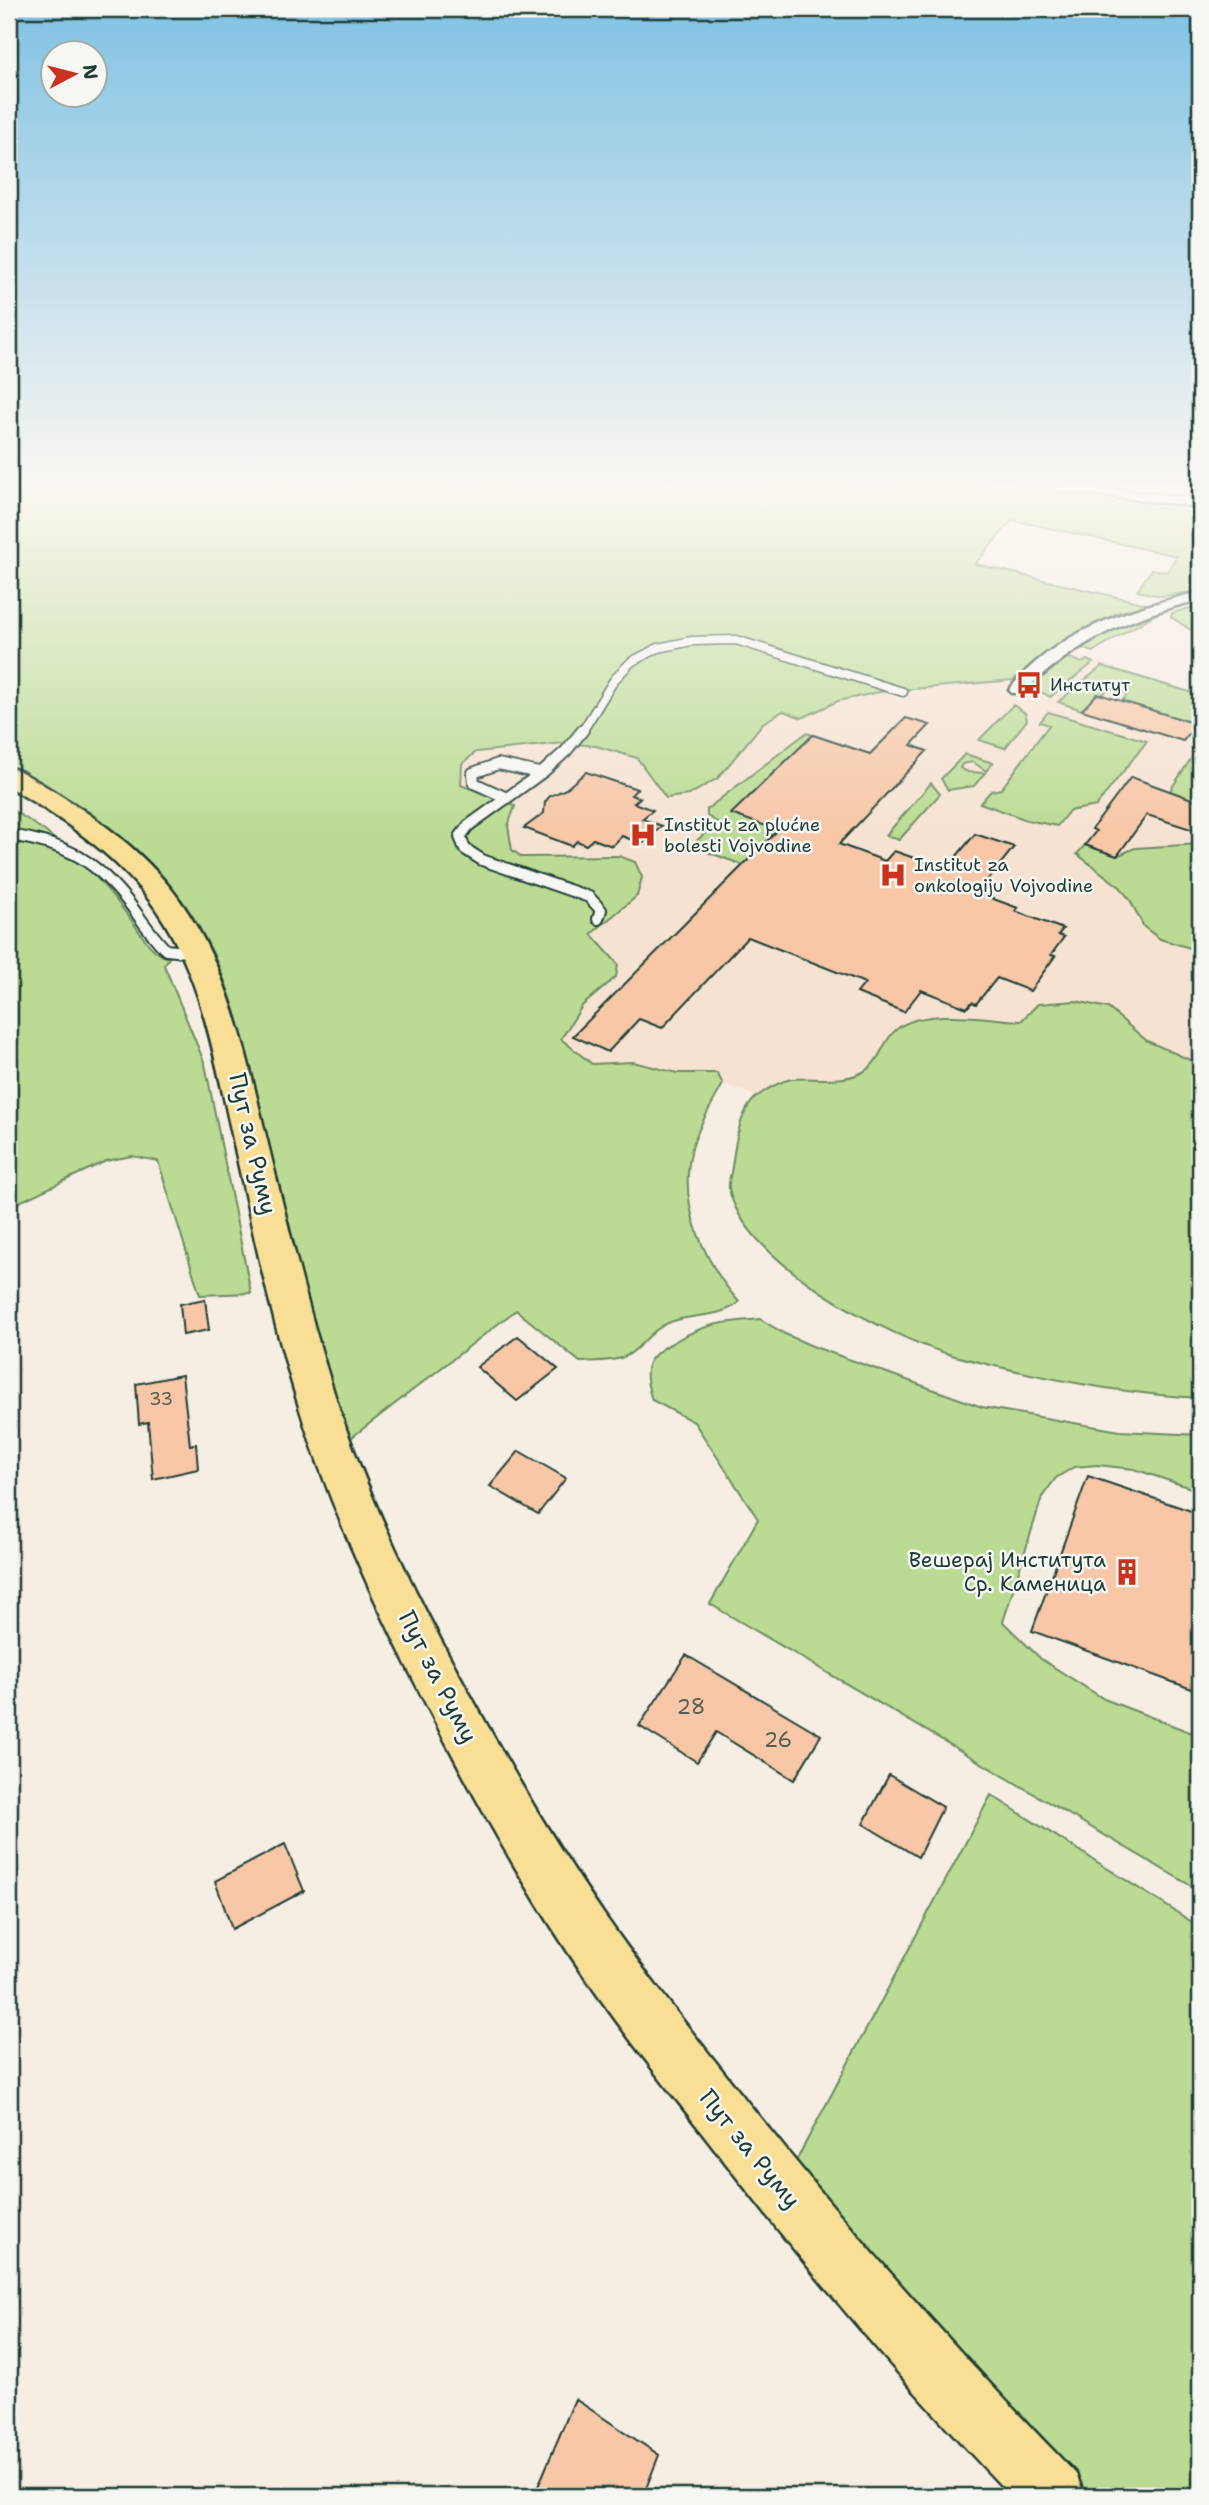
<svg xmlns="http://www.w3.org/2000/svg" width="1209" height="2505" font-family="'Shantell Sans',sans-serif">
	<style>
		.built { fill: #f6e2d1 }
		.green { fill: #bbdb94; stroke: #6d8c64; stroke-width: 2 }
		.building { fill: #f7c7a7; stroke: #1f3d34; stroke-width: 2 }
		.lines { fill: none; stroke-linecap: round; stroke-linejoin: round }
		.lane-far1-casing { stroke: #1f3d34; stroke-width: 11 }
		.lane-casing { stroke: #1f3d34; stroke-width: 14 }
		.street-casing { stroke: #1f3d34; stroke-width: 5 }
		.primary-casing { stroke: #1f3d34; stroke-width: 5 }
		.lane-far1 { stroke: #f6f6f2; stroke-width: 8 }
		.lane { stroke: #f6f6f2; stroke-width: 10 }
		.street { fill: #f6f6f2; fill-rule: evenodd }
		.primary { fill: #f9df96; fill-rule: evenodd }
		.labels { text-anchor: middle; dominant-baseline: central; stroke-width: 5; stroke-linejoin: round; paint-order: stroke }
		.far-poi-label { font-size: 18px; fill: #1f3d34; stroke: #f6f6f2; text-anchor: start }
		.number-label { font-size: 18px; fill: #556051 }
		.poi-label { font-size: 21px; fill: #1f3d34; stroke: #f6f6f2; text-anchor: end }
		.near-number-label { font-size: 21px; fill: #556051 }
		.near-street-label { font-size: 24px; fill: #1f3d34; stroke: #f6f6f2 }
	</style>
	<rect width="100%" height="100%" fill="#f6ede3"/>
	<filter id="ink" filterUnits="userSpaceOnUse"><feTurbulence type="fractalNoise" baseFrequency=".0143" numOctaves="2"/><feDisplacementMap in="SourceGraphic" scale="14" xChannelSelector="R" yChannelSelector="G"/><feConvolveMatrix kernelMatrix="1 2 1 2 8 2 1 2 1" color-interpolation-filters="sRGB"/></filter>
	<g filter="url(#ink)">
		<path class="built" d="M1101,486H1200V498L1168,494Z
			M1052,648L1200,695V1060H1190L1147,1041L1138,1032L1038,1004L1022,1021L923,1017L896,1029L879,1058L861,1073L829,1079H789L757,1096L723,1084L717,1073H677L633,1062L592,1064L561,1039L582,1006L607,985L618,964L591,934L637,896L642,877L635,862L619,856L545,859L522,857L512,850L508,826L514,806L460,785L462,764L476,752L564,743L596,746L637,758L666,798L737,753L764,723L783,711L802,718L838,701L880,692L1013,680Z"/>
		<path class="green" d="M9,486H1008L1200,508V591L1161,596L1137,591L1152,569L1167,572L1177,556L1012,520L975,564L1147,604L1117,613L1057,645L1013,680L880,692L838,701L802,718L783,711L763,723L718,778L689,795L666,798L637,758L596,746L564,743L476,752L462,764L461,785L515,806L508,826L512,850L522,857L619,856L635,862L642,877L637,896L591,934L618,964L616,977L582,1006L561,1039L592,1064L633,1062L677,1073H717L723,1084C711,1106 697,1128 691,1152C678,1206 705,1263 739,1302C723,1317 697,1314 677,1320C649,1327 642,1350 624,1357C611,1362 594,1361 580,1362L516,1310L347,1441C327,1380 312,1319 296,1257C286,1222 276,1186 268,1150C249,1064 237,981 186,906C142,843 74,804 9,767Z
			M1200,605V636L1171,617L1172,613Z
			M1155,610L1159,612L1092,652L1076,646Z
			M1067,657L1082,663L1087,660L1093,663L1050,697L1035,688V684Z
			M1102,666L1200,695V725L1122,701L1128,694L1109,688L1101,696L1097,694L1082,710L1058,702Z
			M1013,705L1025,713L1027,720L1005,748L979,740Z
			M1048,712L1147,741L1096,806L1069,811L1057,826L1027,820L980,803L991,791L1001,789L1049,725L1040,722Z
			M806,733L813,735L732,813L778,830L743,865L691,846L717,822L707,816V809Z
			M965,754L993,763L986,771L973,762L962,764L960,768L968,772L985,773L974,786L948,790L941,779Z
			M1194,754L1200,756V802L1169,792Z
			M931,783L940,794L899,840L886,835Z
			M9,808C61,838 96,872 132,921C142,935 152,954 169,958L164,965L205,1064L251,1293L200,1295L158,1161L132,1156L106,1161L9,1207Z
			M1200,844V951L1160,939L1144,927L1130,900L1120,887L1077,854L1085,845L1117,856L1135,848Z
			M1076,1001L1108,1008L1147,1041L1190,1060H1200V1398C1118,1394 1035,1377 955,1356C889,1338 742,1261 729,1188C728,1182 731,1174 732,1167C735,1145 739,1109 759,1095C767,1089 783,1080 792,1079C814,1077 840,1083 861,1073C882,1063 882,1040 897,1029C924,1007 988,1019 1021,1021L1038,1004Z
			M760,1319L785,1334L812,1346L982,1407L1120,1431L1200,1435V1491L1134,1469L1097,1465L1074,1467L1056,1478L1042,1497L1003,1622L1041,1659L1104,1699L1200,1736V1891L710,1604L758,1519L694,1422L652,1400C642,1370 644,1358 672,1343C706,1323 722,1322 760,1319Z
			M991,1795L1200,1927V2496H1082L892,2302L788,2176Z"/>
		<path class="building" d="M1097,694L1102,695L1197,724L1183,741L1082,710Z
			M906,718L930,725L911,745L927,751L839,844L885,861L894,851L946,869L975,834L1014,847L977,893L1018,908L1015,911L1063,929L1058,935L1064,937L1051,955L1055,956L1030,991L997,978L976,1004L972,1002L967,1008L921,990L904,1012L857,993L865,983L748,937L662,1028L639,1019L608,1052L573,1036L778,830L731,814L813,735L870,754Z
			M586,772L637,789L631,795L640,798L634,803L653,810L642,819L662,826L642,844L622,836L612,846L593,839L586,845L577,841L572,846L524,828L544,813L545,802L550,796L566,789Z
			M1131,777L1200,802V832L1147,815L1117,856L1085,845L1096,831L1092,829Z
			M205,1299L209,1330L183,1335L180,1304Z
			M518,1336L558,1369L517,1401L477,1367Z
			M182,1375L190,1445L196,1444L198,1469L153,1479L148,1422L139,1424L136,1384Z
			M519,1451L566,1478L538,1514L490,1486Z
			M1088,1476L1200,1514V1692L1032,1631Z
			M686,1655L821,1735L794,1780L716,1732L697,1762L639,1726Z
			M889,1775L943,1807L918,1857L863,1824Z
			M285,1844L304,1891L232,1929L215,1881Z
			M575,2399L659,2455L643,2496H534Z"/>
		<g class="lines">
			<defs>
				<path id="lane-far1" d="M582,732L614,680L631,662L658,648L692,641L736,640L903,692"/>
				<path id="lane" d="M583,730L566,751L544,771L468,826L460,837L465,849L482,860L589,897L601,910L598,919
					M507,798L474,783L473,773L498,764L539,773
					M9,835C68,844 96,860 132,907C143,922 153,937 166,950L196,953"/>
				<path id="street" d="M1047,486H1086L1200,499V507L1053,490Z
					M1200,592V600C1127,617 1078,641 1022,693H1012L1009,690C1055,631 1131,608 1200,592Z"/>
				<path id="primary" d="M9,768L18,770C75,803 131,838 172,890C226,960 244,1043 264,1128C286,1217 307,1308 335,1396C371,1508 424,1612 481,1714C519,1783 560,1851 605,1916C644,1972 687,2026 730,2080C838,2217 954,2349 1076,2474L1085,2496H1011C903,2383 802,2264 708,2140C660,2079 611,2017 568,1952C525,1887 486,1819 450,1750C390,1637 333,1520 296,1397C269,1309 250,1219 231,1130C213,1051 200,968 150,901C113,852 61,818 9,787Z"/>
			</defs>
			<use href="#lane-far1" class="lane-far1-casing"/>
			<use href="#lane" class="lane-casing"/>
			<use href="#street" class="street-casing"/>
			<use href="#primary" class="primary-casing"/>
			<use href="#lane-far1" class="lane-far1"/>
			<use href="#lane" class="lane"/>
			<use href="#street" class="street"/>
			<use href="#primary" class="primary"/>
		</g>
	</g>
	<linearGradient id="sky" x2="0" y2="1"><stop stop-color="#81c2e4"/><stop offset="0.58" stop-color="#fbf7f2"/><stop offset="1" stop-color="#fbf7f2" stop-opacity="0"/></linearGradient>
	<rect width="1209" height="837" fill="url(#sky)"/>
	<defs>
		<symbol id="bus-bare" viewBox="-9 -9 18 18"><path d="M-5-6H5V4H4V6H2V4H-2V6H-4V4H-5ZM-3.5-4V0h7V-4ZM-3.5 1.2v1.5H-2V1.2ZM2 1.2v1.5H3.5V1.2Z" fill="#c8321e" stroke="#f6f6f2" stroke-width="2.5" paint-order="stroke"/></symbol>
		<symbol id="hospital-bare" viewBox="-9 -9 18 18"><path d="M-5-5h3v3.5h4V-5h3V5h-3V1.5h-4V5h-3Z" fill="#c8321e" stroke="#f6f6f2" stroke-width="2.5" paint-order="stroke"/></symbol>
		<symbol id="building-bare" viewBox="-9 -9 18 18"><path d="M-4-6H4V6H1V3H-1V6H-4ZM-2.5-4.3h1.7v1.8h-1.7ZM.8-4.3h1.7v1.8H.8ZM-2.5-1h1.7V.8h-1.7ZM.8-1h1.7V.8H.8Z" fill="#c8321e" stroke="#f6f6f2" stroke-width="2.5" paint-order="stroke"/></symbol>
	</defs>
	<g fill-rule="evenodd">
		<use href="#bus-bare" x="1010" y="666" width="38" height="38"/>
		<use href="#hospital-bare" x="624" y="816" width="38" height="38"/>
		<use href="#hospital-bare" x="874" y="856" width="38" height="38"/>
		<use href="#building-bare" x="1108" y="1553" width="38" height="38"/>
	</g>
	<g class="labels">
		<g class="far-poi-label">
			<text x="1050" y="685">Институт</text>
			<text x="664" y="825">Institut za plućne<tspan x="664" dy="21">bolesti Vojvodine</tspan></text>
			<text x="914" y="865">Institut za<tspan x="914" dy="21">onkologiju Vojvodine</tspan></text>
		</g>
		<g class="number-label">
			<text x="161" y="1399">33</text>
		</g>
		<g class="poi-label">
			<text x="1106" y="1560">Вешерај Института<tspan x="1106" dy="24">Ср. Каменица</tspan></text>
		</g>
		<g class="near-number-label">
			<text x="691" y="1707">28</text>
			<text x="778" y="1740">26</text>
		</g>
		<g class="near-street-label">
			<text transform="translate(253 1144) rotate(77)">Пут за Руму</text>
			<text transform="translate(438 1677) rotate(63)">Пут за Руму</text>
			<text transform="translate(750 2149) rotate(51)">Пут за Руму</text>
		</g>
	</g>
	<rect width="1209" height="2505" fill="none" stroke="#f6f6f2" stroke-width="35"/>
	<rect x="18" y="18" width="1174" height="2470" fill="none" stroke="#1f3d34" stroke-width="2.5" filter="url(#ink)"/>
	<g transform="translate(74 74) rotate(83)"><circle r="33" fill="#f6f6f2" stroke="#a0aca6" stroke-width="2"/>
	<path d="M0-5L12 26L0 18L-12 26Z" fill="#c8321e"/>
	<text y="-10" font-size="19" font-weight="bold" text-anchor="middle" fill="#1f3d34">N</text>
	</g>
</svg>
